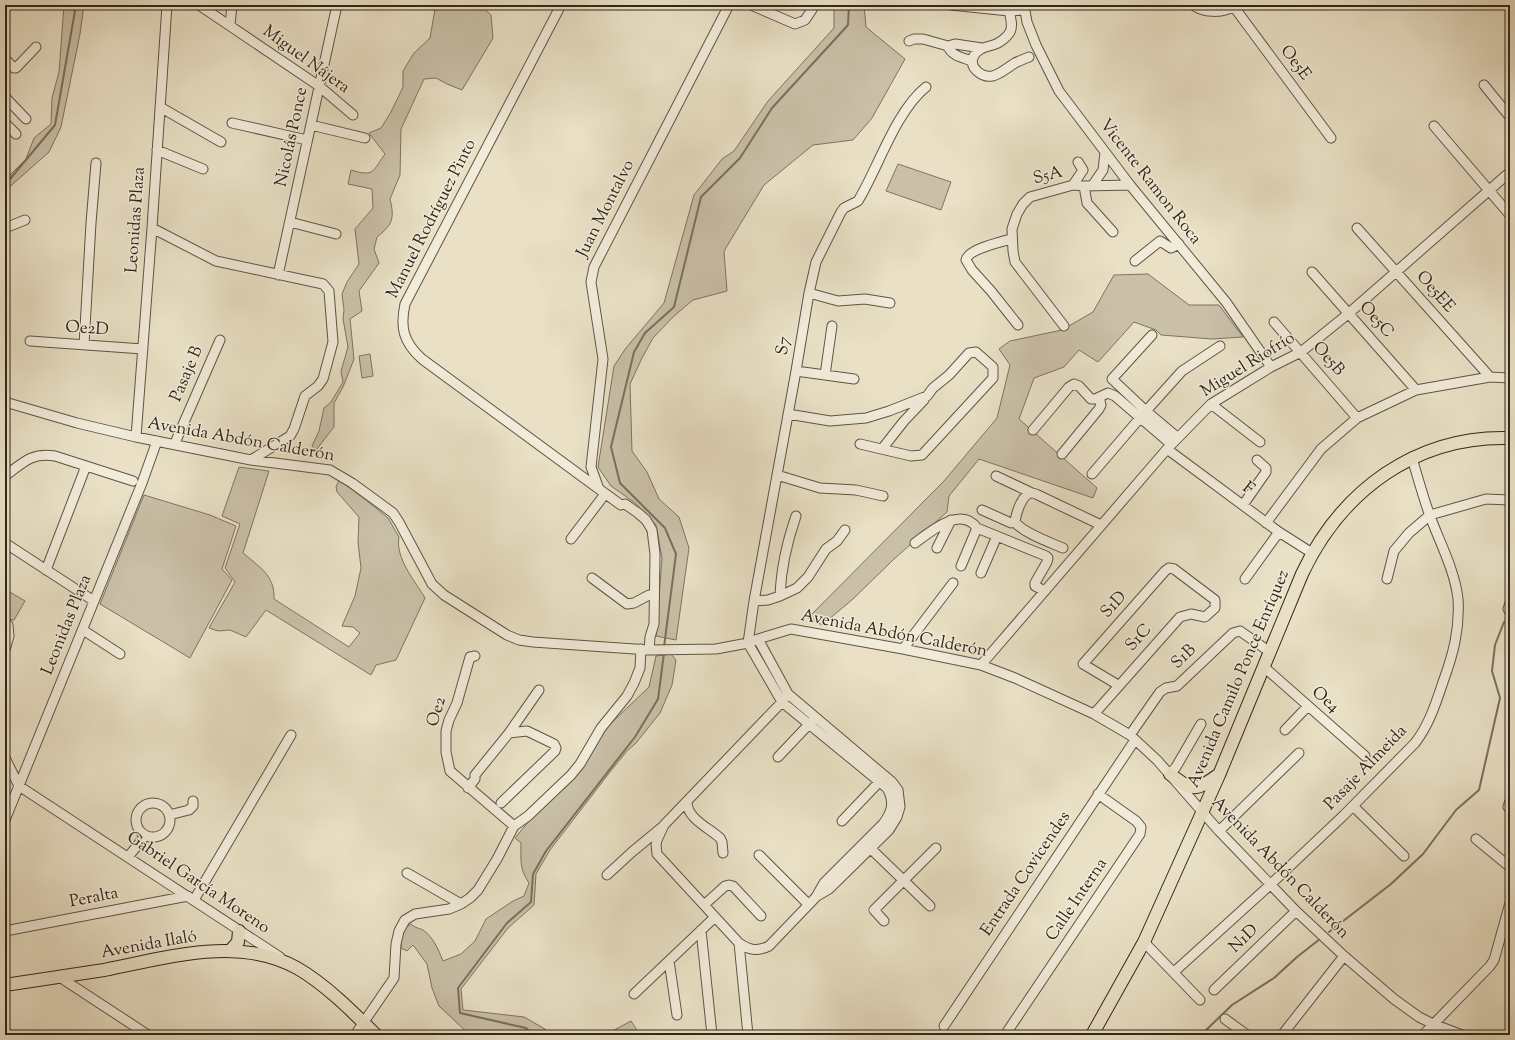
<svg xmlns="http://www.w3.org/2000/svg" width="1515" height="1040" font-family="'Sorts Mill Goudy',serif">
	<style>
		.green { fill: #cac0a8; stroke: #7e7362 }
		.lines { fill: none; stroke-linecap: round; stroke-linejoin: round }
		.stream { stroke: #7a705e; stroke-width: 2 }
		.minor-casing { stroke: #5f5446; stroke-width: 11 }
		.major-casing { stroke: #31261b; stroke-width: 14 }
		.minor { stroke: #f1ebd9; stroke-width: 9 }
		.major { stroke: #e9e0c5; stroke-width: 12 }
		.labels { text-anchor: middle; dominant-baseline: central; stroke-width: 3; stroke-linejoin: round; paint-order: stroke }
		.street-label { font-size: 17px; fill: #31261b; stroke: #f1ebd9 }
	</style>
	<rect width="100%" height="100%" fill="#e9e0c5"/>
	<filter id="stains"><feTurbulence type="fractalNoise" baseFrequency=".005" numOctaves="4"/><feColorMatrix values="0 0 0 0 .2 0 0 0 0 .09 0 0 0 0 .02 0 0 0 .5 -.17"/></filter>
	<radialGradient id="worn" r=".72"><stop offset=".6" stop-color="#630" stop-opacity="0"/><stop offset="1" stop-color="#630" stop-opacity=".3"/></radialGradient>
	<path class="green" d="M64,5H84L80,34L61,127L49,152L5,191V180L26,159L34,138L51,124L52,98L59,72Z
		M430,5H480L491,15L493,38L462,90L447,84L436,78L424,79L401,129L400,175L390,199C395,219 392,225 377,237L374,249L379,263L359,291L362,311L350,319L354,359L343,387L334,403V427L316,450H314L312,446L319,431L324,408L331,402L343,382L341,371L348,347L343,319L344,310L342,294L347,282L359,264L355,229L373,208L372,189L348,184L351,170C374,177 372,172 385,154L369,133L381,128L391,112L403,87V71L414,53L430,38L435,9Z
		M834,5H864L866,27L905,59L872,118L853,140L813,145L764,185L724,251L727,291L693,300L674,316L653,338L642,358L630,384L632,451L647,472L659,499L679,517L689,548L676,640L656,636L662,558L656,525L635,503L611,486L598,467L614,366L626,348L664,303L694,195L722,159L734,151L768,101L834,28Z
		M898,164L951,182L941,210L886,191Z
		M1148,274L1189,305H1219L1243,337L1212,339L1161,335L1156,330L1134,322L1098,362L1079,350L1064,367L1034,378L1019,419L1097,488L1093,498L979,459L949,496L947,512L893,560L853,599L822,625L808,618L944,481L997,418L1010,365L999,349L1010,341L1062,330L1093,312L1114,275Z
		M370,354L373,376L362,378L359,356Z
		M239,467L269,471L243,553C259,567 275,575 274,599L349,647L360,633L353,627L342,626L355,596L361,568L358,542L359,517L337,492L336,487L339,480L366,500L388,518L399,537C395,558 415,581 425,598L396,660L376,665L371,675L266,610L246,637L230,630L218,631L209,628L235,582L225,568L240,524L222,516Z
		M144,495L210,515L236,526L222,569L232,580L190,658L100,604Z
		M5,589L25,601L14,620L5,619Z
		M671,654L676,660L672,685L660,713L636,743L627,751L610,772L550,850L536,874L534,905L508,928L461,989L463,1010L524,1017L545,1029L547,1035H470L439,1006L432,988L427,964L413,945L407,951L401,948C401,938 401,929 411,924C415,928 419,928 423,930C434,938 438,949 443,961L461,954L475,941L486,919L513,901L524,896L529,883C519,868 521,860 521,843L515,838L529,821L572,781L583,767L606,728L649,687L656,656Z
		M631,1021L640,1035H605Z"/>
	<g class="lines">
		<path class="stream" d="M5,185L55,125L76,5
			M664,647L676,554L665,528L620,483L611,447L634,352L645,333L674,307L701,197L740,158L772,108L848,25L849,5
			M1329,932L1391,884L1423,854L1456,810L1479,790L1500,698L1492,671L1495,645L1504,622
			M533,1035L526,1028L460,1013L458,988L507,923L531,902L533,874L546,851L635,737L658,699L664,653
			M1201,1035L1232,1005L1274,978L1297,957L1320,939"/>
		<defs>
			<path id="minor" d="M199,5L319,86L353,115
				M561,5L405,304C400,327 403,342 422,359L599,489L621,505L625,504L638,513L646,520L652,530L655,554L654,624L650,637L649,650
				M751,5L795,24L805,20L815,5
				M951,5L1009,11L1025,10
				M1008,5C1009,14 1014,24 1010,32C1007,37 1003,40 998,43C993,46 986,46 981,49C972,54 969,64 977,71C991,84 1003,70 1015,63C1019,61 1024,59 1029,57
				M1024,5L1027,22L1036,45L1059,91L1130,185L1226,302L1271,367
				M1193,5C1204,13 1224,14 1235,5
				M1234,7L1331,138
				M230,25L232,5
				M909,41L914,39H923L948,46L955,44L982,48
				M948,46C951,56 964,58 972,61
				M5,59L14,68H16L36,47
				M1484,85L1510,117
				M5,97L26,119
				M160,107L221,142
				M5,123L16,134
				M232,123L307,140
				M311,125L365,138
				M1434,126L1510,215
				M157,150L203,169
				M1073,185L1083,170L1078,162
				M1084,186L1087,203L1113,232
				M1092,186L1103,170L1105,152
				M290,222L336,234
				M5,228L25,220
				M152,228L216,261L323,284L329,291L333,342L323,379L318,386L305,396L294,429L290,436L251,460
				M1357,228L1490,377
				M1011,239C1001,242 968,249 966,260L972,270L991,291L1018,325
				M1135,261L1160,241L1171,248L1179,244
				M1312,272L1416,390
				M278,275L337,5
				M809,293L838,301L865,299L890,303
				M1274,322L1357,418
				M1064,326L1015,262L1013,251L1012,229L1017,214L1023,204L1030,197L1073,185L1084,186L1130,185
				M1152,335L1112,379L1146,411L1177,437
				M30,341L143,349
				M84,345L91,223L96,163
				M796,371L854,379
				M825,375L832,326
				M5,402L77,423L136,437L251,460L330,470L352,483L393,513L399,522L432,584L444,595L507,635L519,640L533,642L649,650L716,649L748,643L758,639L791,629L903,649L981,665L1015,678L1094,714L1130,735L1157,760L1219,831L1296,911L1344,956L1394,999L1419,1017L1433,1024L1462,1035
				M1211,404L1260,442
				M1146,411L1182,371L1220,346
				M788,414L830,421L866,418L889,411L927,396L933,388L949,375L969,353L976,352L993,367V378L922,455L911,456L860,444
				M1033,430L1069,387L1074,384L1079,386L1091,399H1095L1108,393L1115,396L1171,444
				M136,437L152,228L167,5
				M175,443L220,340
				M882,449L904,421L924,400
				M1167,449L1279,532L1312,553
				M1062,454L1099,409L1101,405L1099,397
				M1092,474L1140,418
				M777,475L820,488L856,490L883,496
				M5,476C23,463 31,452 55,456L133,481
				M996,476L1032,493
				M599,489L591,467L603,359L591,282L594,267L729,5
				M1243,505L1266,472V468L1257,460
				M982,510L1011,523L1015,522
				M1266,523L1321,449L1357,418L1416,390L1490,377L1510,378
				M977,528L1046,556L1048,558L1047,562L1035,583V586L1045,591
				M571,539L605,494
				M5,543L94,601
				M915,543C930,532 961,505 977,528L961,566
				M937,548L951,520
				M1063,548C1049,542 1023,533 1015,522C1016,514 1022,493 1032,493C1034,493 1036,494 1038,495L1101,525
				M46,570L86,466
				M981,573L997,536
				M592,578L627,604L634,603L649,595
				M1245,579L1279,532
				M1387,579L1394,551L1409,533L1430,515L1486,499L1510,500
				M780,596C781,568 787,542 796,516
				M754,601L768,600L780,596L797,588L808,577L826,549L837,541L845,530
				M1510,603L1508,609L1510,612
				M83,630L120,654
				M758,639L788,694L892,782L898,790L900,807L897,817L889,830L829,889L817,896
				M748,643L782,702L887,788C895,802 892,812 883,824L824,883L816,897L769,946C757,952 749,950 739,943L657,854L656,845L657,840L664,825L782,702L788,694
				M748,643L754,601L796,371L809,293L816,262L841,212L844,208L858,201C878,168 896,111 926,87
				M903,649L953,583
				M5,650L9,636L8,625
				M475,656L470,657L457,703L449,720L446,731V752L450,771L514,826
				M981,665L1167,449L1211,404L1271,367L1301,352L1348,314L1510,172
				M1264,667L1365,756
				M1094,714L1180,617L1191,614L1205,617L1215,608V600L1174,569L1169,568L1165,571L1083,664L1118,685
				M1285,730L1308,706
				M509,733L539,690
				M1130,735L1160,692L1166,688L1177,686L1233,633L1240,631L1270,652
				M778,757L813,720
				M5,758L19,786L280,957
				M1170,774L1176,767L1201,724
				M468,788L475,779V775L509,733L527,731L554,744L556,748L555,751L501,803
				M136 820a17 17 0 1 1 34 0a17 17 0 1 1-34 0Z
				M687,803C688,819 709,828 720,838L722,842L723,853
				M1353,806L1404,856
				M1508,807L1510,801
				M169,815L189,810L193,806V801
				M5,820L142,483L157,441
				M842,821L883,778
				M1219,831L1299,753
				M1476,839L1510,867
				M867,845L930,906
				M759,855L808,904
				M128,857L145,836
				M407,873L461,904
				M607,875L632,852L661,828
				M194,900L291,735
				M704,905L725,886L729,885L733,886L761,916
				M884,921L874,910L936,848
				M701,930L712,1035
				M5,931L188,896
				M1144,942L1200,1000
				M739,943L748,1035
				M669,961L677,1015
				M1174,972L1271,884L1344,815L1415,743C1429,725 1436,703 1443,682C1453,655 1460,629 1458,599C1455,571 1440,543 1430,516C1423,497 1418,478 1412,458
				M58,976L148,1035
				M1214,990L1296,911
				M634,994L715,917
				M1225,1019L1247,1035
				M944,1026L1135,740
				M355,1035L394,978L396,944L399,931L405,920L415,914L449,909L461,904L470,898L478,890L497,859L514,826L528,816L571,775L580,764L601,728L627,696L634,683L640,668L641,649
				M1005,1035L1140,834L1141,827L1136,821L1098,794
				M1282,1035L1344,956
				M1423,1035L1490,966L1494,960L1510,903"/>
			<path id="major" d="M1170,774C1192,791 1195,792 1218,775
				M230,951L238,942L239,931
				M5,985C38,980 71,975 104,970C166,958 238,935 297,968C325,984 353,1012 376,1035
				M1092,1035L1144,942L1219,775L1302,574C1341,491 1416,435 1510,438"/>
		</defs>
		<use href="#minor" class="minor-casing"/>
		<use href="#major" class="major-casing"/>
		<use href="#minor" class="minor"/>
		<use href="#major" class="major"/>
	</g>
	<g class="labels">
		<g class="street-label">
			<text transform="translate(306 60) rotate(36)">Miguel Nájera</text>
			<text transform="translate(1295 63) rotate(53)">Oe5E</text>
			<text transform="translate(292 137) rotate(-78)">Nicolás Ponce</text>
			<text transform="translate(1048 176) rotate(-14)">S5A</text>
			<text transform="translate(1150 182) rotate(52)">Vicente Ramon Roca</text>
			<text transform="translate(606 209) rotate(-63)">Juan Montalvo</text>
			<text transform="translate(432 219) rotate(-63)">Manuel Rodríguez Pinto</text>
			<text transform="translate(136 220) rotate(-86)">Leonidas Plaza</text>
			<text transform="translate(1435 292) rotate(49)">Oe5EE</text>
			<text transform="translate(1376 320) rotate(48)">Oe5C</text>
			<text transform="translate(87 329) rotate(4)">Oe2D</text>
			<text transform="translate(784 346) rotate(-81)">S7</text>
			<text transform="translate(1328 359) rotate(49)">Oe5B</text>
			<text transform="translate(1248 365) rotate(-32)">Miguel Riofrío</text>
			<text transform="translate(187 374) rotate(-67)">Pasaje B</text>
			<text transform="translate(241 440) rotate(10)">Avenida Abdón Calderón</text>
			<text transform="translate(1248 489) rotate(37)">F</text>
			<text transform="translate(1114 605) rotate(-48)">S1D</text>
			<text transform="translate(67 625) rotate(-68)">Leonidas Plaza</text>
			<text transform="translate(894 634) rotate(11)">Avenida Abdón Calderón</text>
			<text transform="translate(1139 638) rotate(-48)">S1C</text>
			<text transform="translate(1184 657) rotate(-44)">S1B</text>
			<text transform="translate(1239 679) rotate(-67)">Avenida Camilo Ponce Enríquez</text>
			<text transform="translate(1325 700) rotate(42)">Oe4</text>
			<text transform="translate(437 712) rotate(-73)">Oe2</text>
			<text transform="translate(1366 768) rotate(-46)">Pasaje Almeida</text>
			<text transform="translate(1280 868) rotate(46)">Avenida Abdón Calderón</text>
			<text transform="translate(1026 874) rotate(-56)">Entrada Covicendes</text>
			<text transform="translate(198 883) rotate(34)">Gabriel García Moreno</text>
			<text transform="translate(94 898) rotate(-11)">Peralta</text>
			<text transform="translate(1077 900) rotate(-56)">Calle Interna</text>
			<text transform="translate(1244 939) rotate(-44)">N1D</text>
			<text transform="translate(149 945) rotate(-10)">Avenida Ilaló</text>
		</g>
	</g>
	<rect width="1515" height="1040" fill="none" stroke="#e9e0c5" stroke-width="20"/>
	<rect x="6" y="6" width="1503" height="1028" fill="none" stroke="#31261b" stroke-width="2"/>
	<rect x="10" y="10" width="1495" height="1020" fill="none" stroke="#31261b"/>
	<rect width="100%" height="100%" filter="url(#stains)"/>
	<rect width="100%" height="100%" fill="url(#worn)"/>
</svg>
